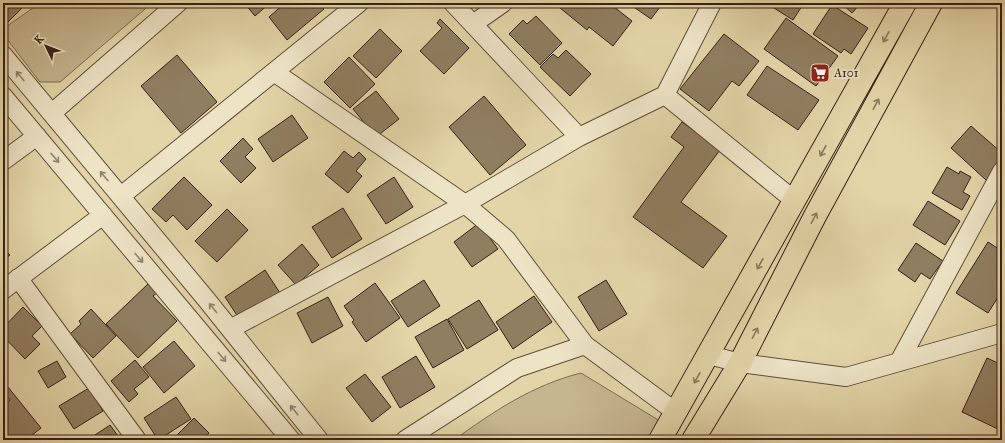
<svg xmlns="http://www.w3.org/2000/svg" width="1005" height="443" font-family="'IM FELL Great Primer',serif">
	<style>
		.green { fill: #c6b68f; stroke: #7e6b52 }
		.building { fill: #907e61; stroke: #362015 }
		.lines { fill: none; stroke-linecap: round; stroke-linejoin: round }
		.minor-casing { stroke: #614d3a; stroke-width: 20 }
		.major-casing { stroke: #362015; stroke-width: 24 }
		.minor { stroke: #ede4c6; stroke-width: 18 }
		.major { stroke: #e3d5a8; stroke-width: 22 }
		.oneway { stroke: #8c7a5e }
		.oneway2 { stroke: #92826e }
		.labels { text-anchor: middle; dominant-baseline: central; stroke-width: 3.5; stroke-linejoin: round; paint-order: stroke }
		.poi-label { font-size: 12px; fill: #362015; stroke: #ede4c6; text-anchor: start }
	</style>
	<rect width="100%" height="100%" fill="#e3d5a8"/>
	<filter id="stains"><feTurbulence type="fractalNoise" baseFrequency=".005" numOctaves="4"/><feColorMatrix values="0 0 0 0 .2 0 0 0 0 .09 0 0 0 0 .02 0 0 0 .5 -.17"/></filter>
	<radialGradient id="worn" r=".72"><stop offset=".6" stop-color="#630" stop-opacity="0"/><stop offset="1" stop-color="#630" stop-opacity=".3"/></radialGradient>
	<path class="green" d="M40,3H152L60,82H40L3,34V29Z
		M581,373L660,421L649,440H454C494,411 533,385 581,373Z"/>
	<path class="building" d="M3,3H27L7,23L3,20Z
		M244,3H270L255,16Z
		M285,3H319L324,9L287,40L269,17Z
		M554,3H609L632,21L613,46L589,27L587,30Z
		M628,3H663L651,19Z
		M766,3H804L793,20Z
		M841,3H861L852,13Z
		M832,5L868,28L851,54L844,49L841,53L813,34Z
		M536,16L562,43L540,65L509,34L523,20L527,24Z
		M786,18L838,56L816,86L764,49Z
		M440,19L469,48L444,74L420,51L442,28L437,23Z
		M380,29L402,51L376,78L353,56Z
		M724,34L759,61L739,86L732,81L709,111L680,89Z
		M566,50L591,74L570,96L540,67L553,54L558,58Z
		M177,55L217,102L181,133L141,86Z
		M349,57L375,84L350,108L324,82Z
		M767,66L819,100L798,130L747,95Z
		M376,91L399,119L376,137L353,109Z
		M484,96L526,145L490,175L449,127Z
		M292,115L308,138L273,162L258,139Z
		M682,122L720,150L681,202L727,236L703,268L633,217L684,147L671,137Z
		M971,126L1002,153V163L986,180L951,148Z
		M243,138L253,149L245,157L256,168L241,183L220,161Z
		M344,151L353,158L359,152L366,159L356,171L362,176L348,193L325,174Z
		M947,167L959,174L960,171L971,177L963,192L970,196L962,210L932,193Z
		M184,177L212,205L187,230L173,215L166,222L152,209Z
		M394,177L413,207L386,224L367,195Z
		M928,201L960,221L945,245L913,225Z
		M343,208L362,239L332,258L312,227Z
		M227,209L248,230L217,262L195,241Z
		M479,223L498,249L472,267L454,242Z
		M988,242L1002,251V291L988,313L956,293Z
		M916,243L943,261L930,279L921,273L915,282L898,270Z
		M302,244L319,265L296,285L278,265Z
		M3,248L10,255L3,261Z
		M265,270L280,293L240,320L225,297Z
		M424,280L440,306L408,327L391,301Z
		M606,280L627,314L599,331L578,297Z
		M149,283L158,292L153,296L177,321L138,358L106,324Z
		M375,283L400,318L366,342L352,322L354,320L344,306Z
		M534,296L552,322L513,349L496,322Z
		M328,297L343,326L312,343L297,313Z
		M479,300L498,330L467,349L448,319Z
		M23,307L42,326L32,336L40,344L25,359L3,336V328Z
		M91,309L116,336L93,358L70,334L81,324L79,321Z
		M447,319L464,350L433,368L415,337Z
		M174,341L195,366L164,393L143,367Z
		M416,356L435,387L400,408L382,377Z
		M987,358L1002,365V427L1000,430L962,412Z
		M135,360L149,377L134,389L138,394L129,402L111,381Z
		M57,361L66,377L48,388L38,371Z
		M365,374L391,407L372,422L346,388Z
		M8,387L41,428L26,440H3V406L10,400L3,391Z
		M89,388L103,411L74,429L59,406Z
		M176,397L191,419L158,440L144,418Z
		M194,418L209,433L202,440H172Z
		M110,425L121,440H89V439Z"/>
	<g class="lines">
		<defs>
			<path id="minor" d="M453,3L579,137
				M473,24L503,3
				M3,55L206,299L319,440
				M274,72L465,204L506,239L585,345L677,413
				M665,95L795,201
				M3,96L291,440
				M52,113L178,3
				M3,161L37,136
				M121,196L359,3
				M18,278L137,440
				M3,290L103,215
				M230,329L465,204L579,137L665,95L712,3
				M709,355L740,363L846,377L1002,333
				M899,362L1002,171
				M405,440L517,368L585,345"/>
			<path id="major" d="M660,440L905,3
				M693,440L740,363L815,216L931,3"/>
		</defs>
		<use href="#minor" class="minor-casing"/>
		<use href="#major" class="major-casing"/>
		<use href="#minor" class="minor"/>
		<use href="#major" class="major"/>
	</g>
	<defs><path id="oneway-shaft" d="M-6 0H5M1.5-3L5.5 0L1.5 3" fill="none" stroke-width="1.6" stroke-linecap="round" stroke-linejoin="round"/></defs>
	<g class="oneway">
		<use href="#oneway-shaft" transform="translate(886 37) rotate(119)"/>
		<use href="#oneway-shaft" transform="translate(876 104) rotate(-62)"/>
		<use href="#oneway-shaft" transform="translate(823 151) rotate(119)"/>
		<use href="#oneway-shaft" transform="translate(814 218) rotate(-62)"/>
		<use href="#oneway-shaft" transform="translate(760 264) rotate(119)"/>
		<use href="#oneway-shaft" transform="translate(755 333) rotate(-63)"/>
		<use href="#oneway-shaft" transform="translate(697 378) rotate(119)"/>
	</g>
	<g class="oneway2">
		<use href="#oneway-shaft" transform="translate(20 76) rotate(-130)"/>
		<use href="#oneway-shaft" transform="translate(55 158) rotate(50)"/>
		<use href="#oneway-shaft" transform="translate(104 176) rotate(-130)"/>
		<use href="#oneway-shaft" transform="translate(139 258) rotate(50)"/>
		<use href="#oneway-shaft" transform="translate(213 308) rotate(-129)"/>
		<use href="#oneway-shaft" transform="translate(222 357) rotate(50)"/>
		<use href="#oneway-shaft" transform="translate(294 410) rotate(-129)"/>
	</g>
	<defs>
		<symbol id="supermarket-square" viewBox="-11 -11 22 22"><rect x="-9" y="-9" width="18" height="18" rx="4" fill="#8f2418" stroke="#ede4c6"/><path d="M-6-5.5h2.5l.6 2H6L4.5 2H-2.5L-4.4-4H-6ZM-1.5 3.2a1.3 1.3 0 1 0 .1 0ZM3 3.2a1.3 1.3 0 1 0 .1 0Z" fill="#fff"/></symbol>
	</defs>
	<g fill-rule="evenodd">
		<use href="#supermarket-square" x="809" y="62" width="22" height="22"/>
	</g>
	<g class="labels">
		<g class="poi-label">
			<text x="834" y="73">A101</text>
		</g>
	</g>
	<rect width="1005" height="443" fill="none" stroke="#e3d5a8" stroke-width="16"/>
	<rect x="4" y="4" width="997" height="435" fill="none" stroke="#362015" stroke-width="2"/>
	<rect x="8" y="8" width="989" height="427" fill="none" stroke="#362015"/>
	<g transform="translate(46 46) rotate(313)" stroke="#ede4c6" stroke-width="3" paint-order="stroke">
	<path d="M0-3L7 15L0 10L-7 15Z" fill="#362015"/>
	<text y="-6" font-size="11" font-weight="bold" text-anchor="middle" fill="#362015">K</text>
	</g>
	<rect width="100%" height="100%" filter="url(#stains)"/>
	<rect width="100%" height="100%" fill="url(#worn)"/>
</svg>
